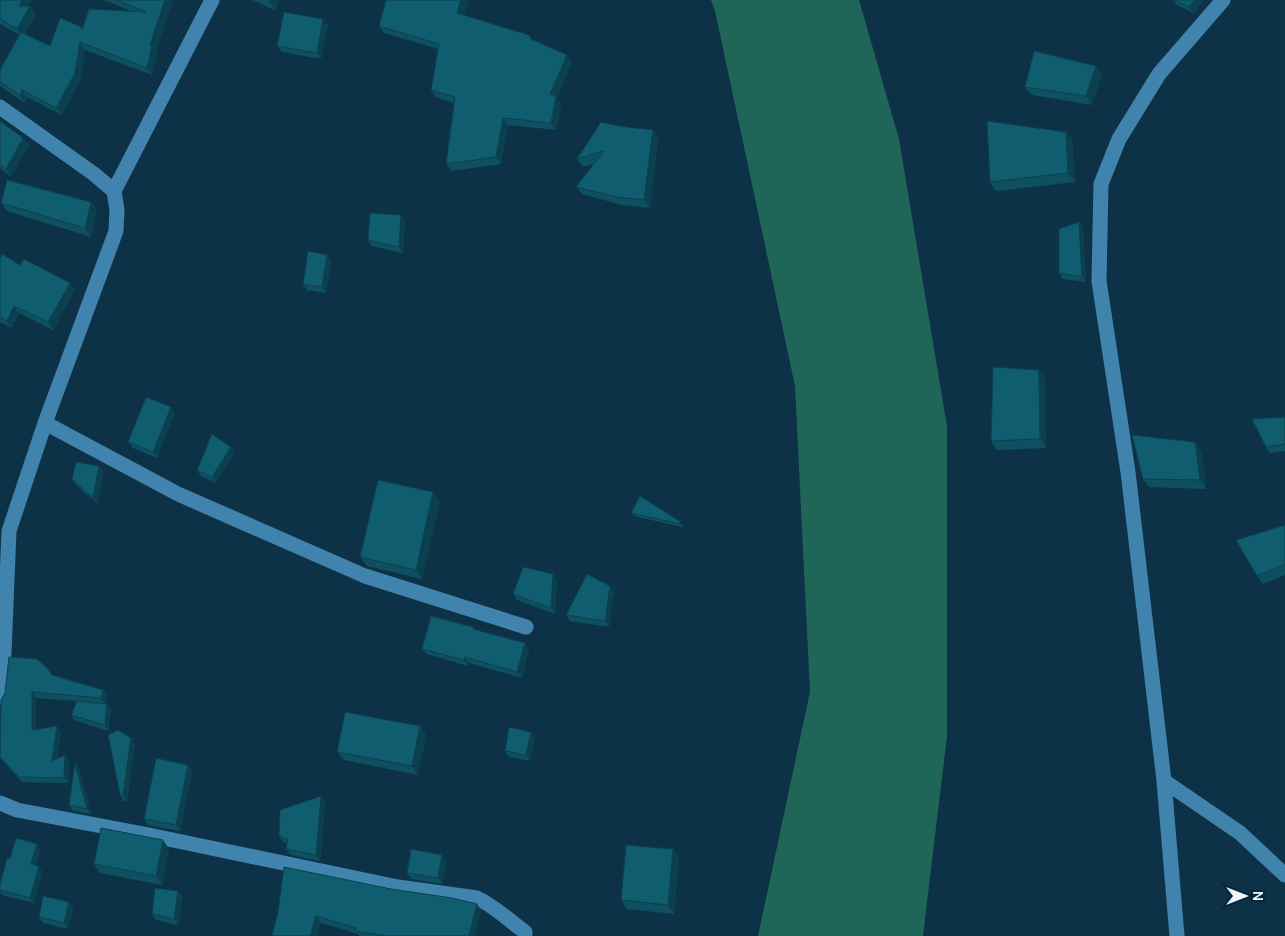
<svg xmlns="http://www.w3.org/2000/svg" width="1285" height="936" font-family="Manrope,sans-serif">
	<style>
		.water { fill: #1f6659 }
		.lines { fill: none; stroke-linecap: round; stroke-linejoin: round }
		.minor { stroke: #4084ad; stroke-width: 15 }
		.wall { fill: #0e505f }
		.shaded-wall { fill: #0b414e }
		.building { fill: #105d6f; stroke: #0b414e }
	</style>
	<rect width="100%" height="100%" fill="#0d3247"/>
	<path class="water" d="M711,0H859L899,139L947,426V736L923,936H758L810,692L795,386L715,11Z"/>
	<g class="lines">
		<path class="minor" d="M0,107L94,174L114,191L117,210L116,231L45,423L9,531L3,677L0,697
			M114,191L212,0
			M45,423L178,494L365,576L526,627
			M1164,781L1240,833L1285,875
			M0,803L17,810L149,835L398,887L477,898C493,905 511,922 525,932V936
			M1177,936L1164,781L1128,472L1099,281L1101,184L1119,139L1159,74L1223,0"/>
	</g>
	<path class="wall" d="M0,0H32L28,6H30L36,14L24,34L50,46L82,27L131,11L104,0H173L156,51L157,53L152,75L85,50L80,81L62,115L27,97L25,103L0,86V70L19,35L0,24Z
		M252,0H279L275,10Z
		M469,0L464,15L532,40L572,62L557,98L561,105L556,130L508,125L501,164L451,171L446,164L454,103L436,97L431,90L438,49L384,33L379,26Z
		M1174,0H1204L1194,13L1177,5Z
		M328,25L321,59L282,52L277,46Z
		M1102,75L1092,105L1032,95L1025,87Z
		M0,121L23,138L29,146L11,177L0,168Z
		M619,126L653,130L658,138L650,208L622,205L582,194L576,187L594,164L583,167L577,159Z
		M1066,132L1072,140L1075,182L996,191L990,182Z
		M91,202L97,211L91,237L7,211L1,203Z
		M401,215L405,221L403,253L372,246L368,240Z
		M1079,222L1083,228L1086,282L1063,279L1059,273Z
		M327,255L331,261L326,293L307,290L303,284Z
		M0,259L20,265L70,283L75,290L53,330L19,313L12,328L0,322Z
		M1045,378L1046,448L997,450L991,441Z
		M175,413L157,458L133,448L128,442Z
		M1285,417V451L1270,453L1266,447Z
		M231,447L235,453L216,483L201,476L197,470Z
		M1201,450L1206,489L1149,487L1143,479Z
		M99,466L103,472L98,504L76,485L72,479Z
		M433,492L440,501L422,579L367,566L360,557Z
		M631,513L683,525L682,527L634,516Z
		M1285,525V575L1263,584L1257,576Z
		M553,574L557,580L555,614L517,600L513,594Z
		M610,586L614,591L609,627L570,621L566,615Z
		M473,627L475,630L525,643L529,649L522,678L469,663L468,666L427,654L422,649Z
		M53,676L103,690L107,696L105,704L111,709L108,731L74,720L71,715L77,701L36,698V729L61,732L57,759L65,755L69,761L68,783L22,782L0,758L1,700Z
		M420,726L426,735L418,775L344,760L337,752Z
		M531,732L535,738L530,761L509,757L505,751Z
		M135,744L127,801H124L120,795Z
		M75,763L79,768L91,814L73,811L69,805Z
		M188,765L192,771L180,831L148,825L144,819Z
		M325,802L320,861L291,855L286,849L287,843L283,842L279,836Z
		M37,844L40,849L36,865L42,871L34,903L2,895L0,892V884L10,858Z
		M169,849L162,885L100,873L94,864Z
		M673,849L679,858L674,914L627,909L621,900Z
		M447,861L442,884L411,879L407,873Z
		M178,891L182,897L178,925L156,920L152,914Z
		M69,902L73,908L68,929L43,923L39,917Z
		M481,911L475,936H359L358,934L321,923L317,936H272L278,912Z"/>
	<path class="shaded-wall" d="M22,0H32L24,14L19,6Z
		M165,0H173L156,51L157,53L152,75L147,68L150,45Z
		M270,0H279L275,10L269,1Z
		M461,0H469L462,21L457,13Z
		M1195,0H1204L1194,13L1189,7Z
		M30,6L36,14L23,37L17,29Z
		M323,19L328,25L321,59L317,53Z
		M80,42L85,50L80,81L62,115L56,108Z
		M567,55L572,62L557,98L561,105L556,130L551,123L550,94Z
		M1096,66L1102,75L1092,105L1086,96Z
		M22,90L27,97L25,103L20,95Z
		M503,118L508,125L501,164L496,157Z
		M653,130L658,138L650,208L644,200Z
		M1066,132L1072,140L1075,182L1068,173Z
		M23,138L29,146L11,177L6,169Z
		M91,202L97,211L91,237L85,228Z
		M401,215L405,221L403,253L399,247Z
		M1079,222L1083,228L1086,282L1082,277Z
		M327,255L331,261L326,293L322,287Z
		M70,283L75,290L53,330L48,322Z
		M14,306L19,313L12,328L7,321Z
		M1039,370L1045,378L1046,448L1040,439Z
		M171,407L175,413L157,458L153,452Z
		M1195,442L1201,450L1206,489L1200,480Z
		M231,447L235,453L216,483L212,477Z
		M99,466L103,472L98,504L93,498Z
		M433,492L440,501L422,579L416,570Z
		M553,574L557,580L555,614L551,608Z
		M610,586L614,591L609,627L605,621Z
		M525,643L529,649L522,678L517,672Z
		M465,657L469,663L468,666L464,660Z
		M103,690L107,696L105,704L101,698Z
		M32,692L36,698V735L32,730Z
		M107,704L111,709L108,731L105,725Z
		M57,726L61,732L56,767L52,761Z
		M420,726L426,735L418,775L412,766Z
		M531,732L535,738L530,761L526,755Z
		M131,738L135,744L127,801L123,795Z
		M65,755L69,761L68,783L64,778Z
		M75,763L79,768L91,814L87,809Z
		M188,765L192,771L180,831L176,825Z
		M321,796L325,802L320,861L316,855Z
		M163,840L169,849L162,885L156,876Z
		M37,844L40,849L35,869L31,864Z
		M673,849L679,858L674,914L668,905Z
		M442,855L447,861L442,884L438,878Z
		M39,866L42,871L34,903L30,898Z
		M178,891L182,897L178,925L174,919Z
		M69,902L73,908L68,929L64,923Z
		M477,904L481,911L475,936H469Z
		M316,916L321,923L317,936H310Z"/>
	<path class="building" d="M0,0H22L19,6H30L17,29L0,19Z
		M117,0H165L150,45L152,46L147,68L80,42L75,73L56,108L22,90L20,95L0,82V70L21,32L50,46L60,18L82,27V30L89,9L146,12Z
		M386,0H461L457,13L529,35L531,39L567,55L550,94L556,97L551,123L503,118L496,157L446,164L455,97L431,90L439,44L379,26Z
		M1175,0H1195L1189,7Z
		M284,12L323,19L317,53L277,46Z
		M1034,51L1096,66L1086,96L1025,87Z
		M0,121L23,138L6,169L0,165Z
		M987,121L1066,132L1068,173L990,182Z
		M601,122L619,126L653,130L644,200L617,197L576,187L604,151L577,159Z
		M7,180L91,202L85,228L1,203Z
		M370,213L401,215L399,247L368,240Z
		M1079,222L1082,277L1059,273V229Z
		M308,251L327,255L322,287L303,284Z
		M2,254L20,265L24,259L70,283L48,322L14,306L7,321L0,317V259Z
		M993,367L1039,370L1040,439L991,441Z
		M146,397L171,407L153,452L128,442Z
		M1285,417V444L1266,447L1252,419Z
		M212,434L231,447L212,477L197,470Z
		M1132,435L1195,442L1200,480L1143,479Z
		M76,462L99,466L93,498L72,479Z
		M378,480L433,492L416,570L360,557Z
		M640,496L681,522L680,524L631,513Z
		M1285,525V564L1257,576L1236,540Z
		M523,567L553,574L551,608L513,594Z
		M587,574L610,586L605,621L566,615Z
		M431,616L473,627V629L525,643L517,672L465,657L464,660L422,649Z
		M9,657L37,659L48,669L52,675L103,690L101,698L32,692V730L57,726L52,761L65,755L64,778L19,777L0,757L1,700L5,693Z
		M77,701L107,704L105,725L71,715Z
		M345,712L420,726L412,766L337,752Z
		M509,727L531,732L526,755L505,751Z
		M118,730L131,738L123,795H120L108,735Z
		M156,758L188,765L176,825L144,819Z
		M75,763L87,809L69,805Z
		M321,796L316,855L286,849L288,839L279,836L280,810Z
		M101,828L163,840L156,876L94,864Z
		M16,838L37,844L31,864L39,866L30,898L0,890V884L7,858H10Z
		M626,845L673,849L668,905L621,900Z
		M411,849L442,855L438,878L407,873Z
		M284,867L391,889L452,898L477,904L469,936H387L355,931L356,928L316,916L310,936H272L278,912Z
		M155,888L178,891L174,919L152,914Z
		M43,896L69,902L64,923L39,917Z"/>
	<g transform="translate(1245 896) rotate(90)" stroke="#02283c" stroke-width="4" paint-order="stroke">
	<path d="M0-4L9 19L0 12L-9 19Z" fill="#eff6fa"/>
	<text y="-8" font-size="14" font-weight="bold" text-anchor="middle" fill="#eff6fa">N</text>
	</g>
</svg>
